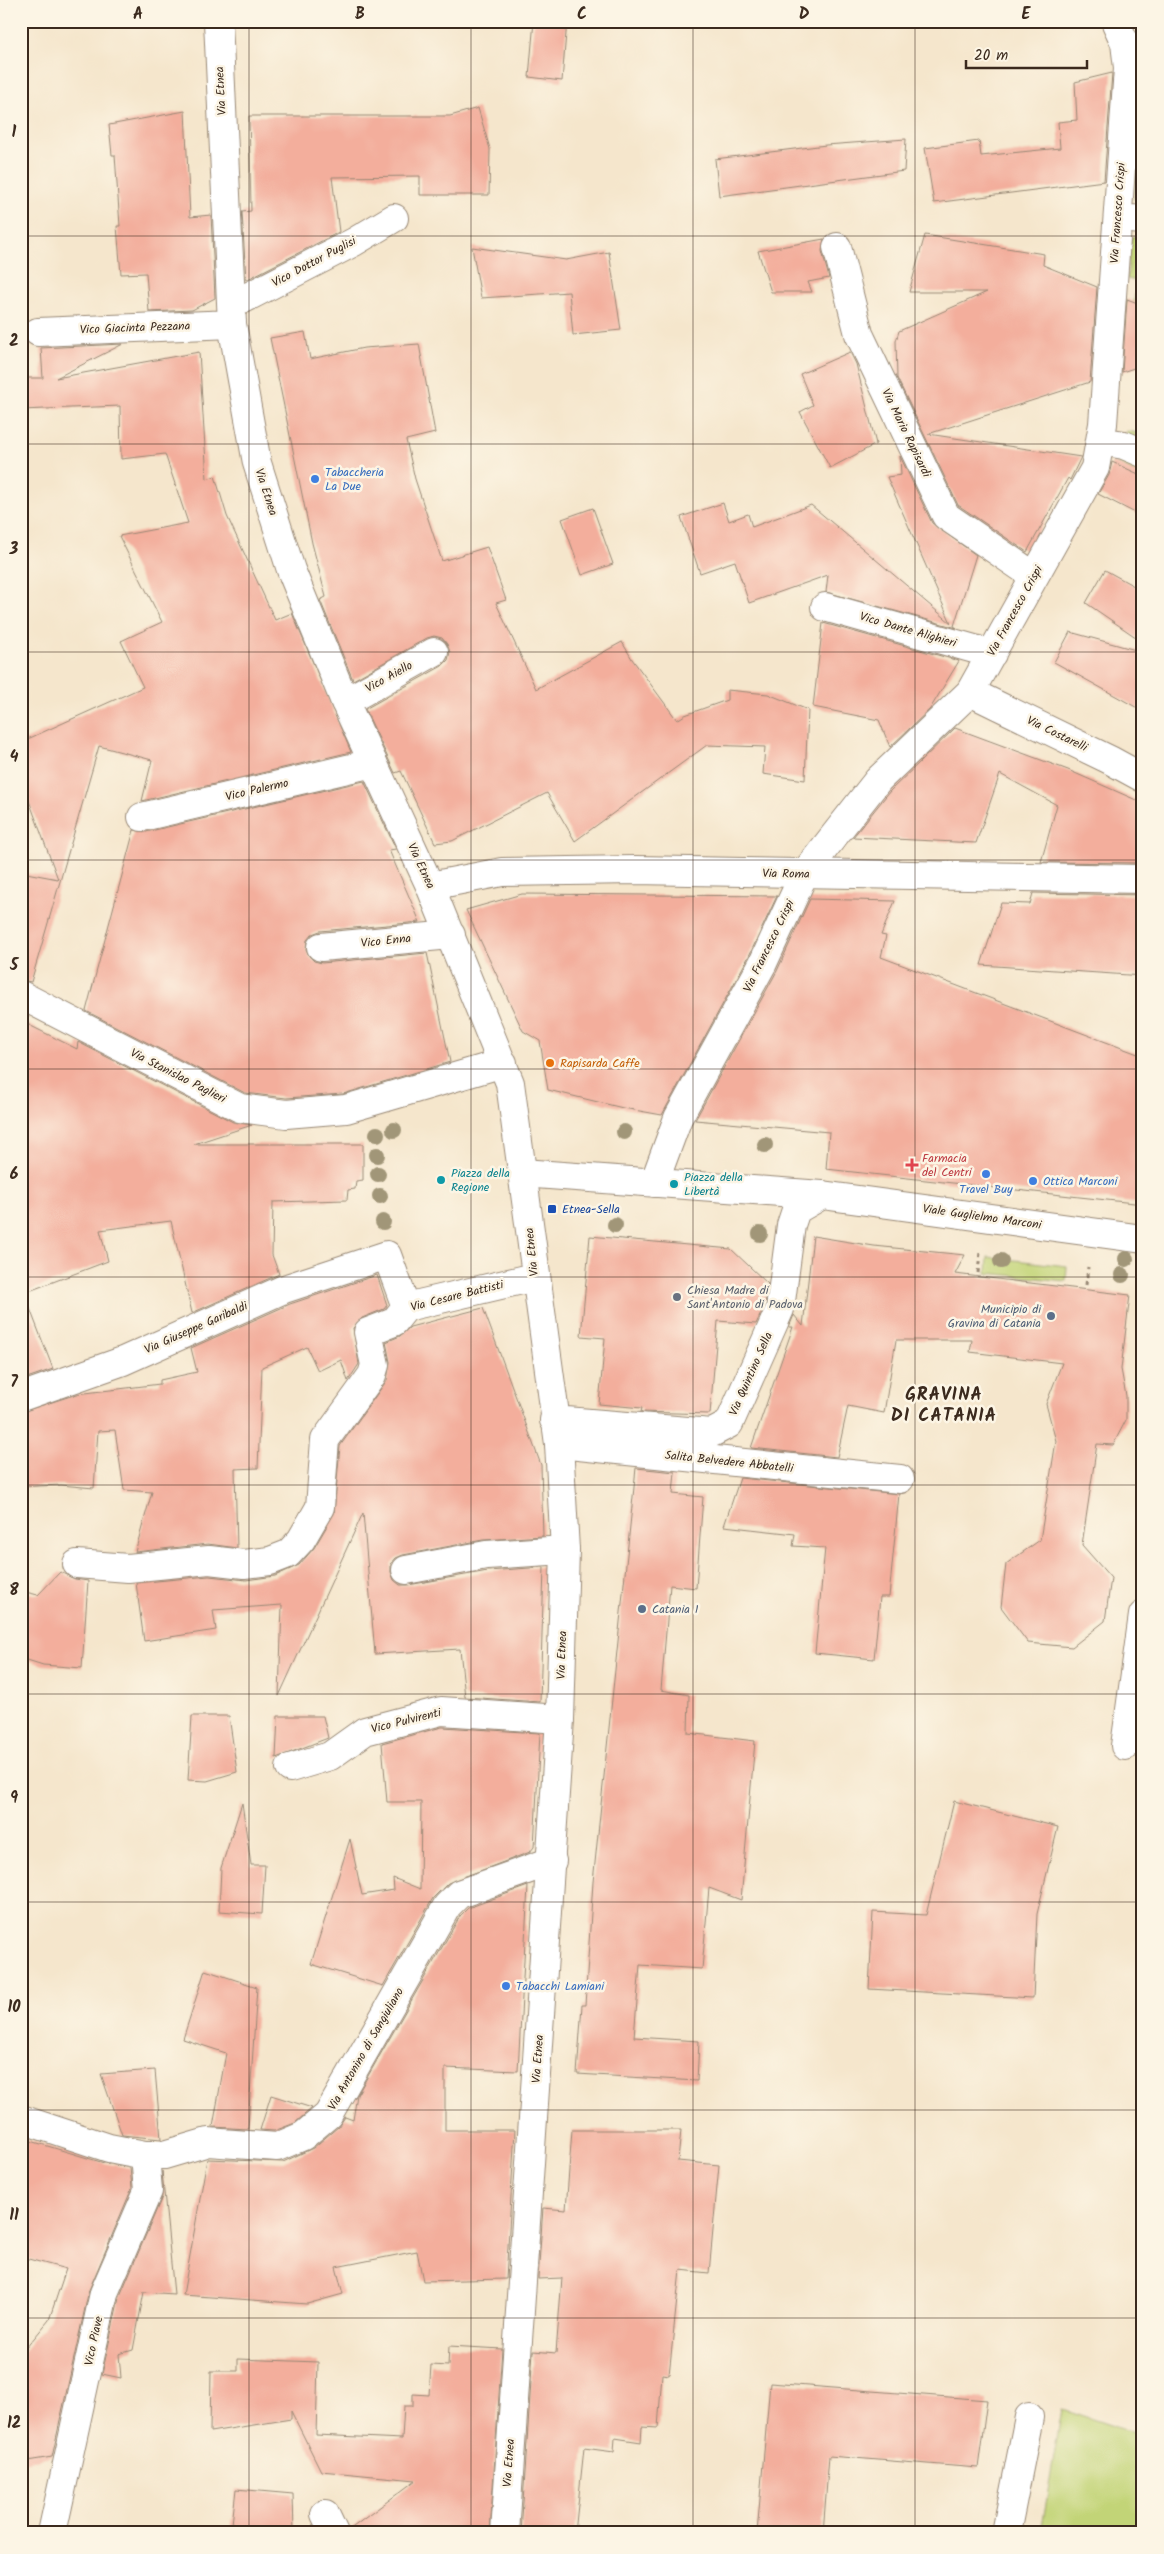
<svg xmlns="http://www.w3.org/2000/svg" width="1164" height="2554" font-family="Kalam,sans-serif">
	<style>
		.green { fill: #c2d477; stroke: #7e7f4a }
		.building { fill: #f3ae9c }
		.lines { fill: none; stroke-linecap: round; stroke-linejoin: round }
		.minor-casing { stroke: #988875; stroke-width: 30 }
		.major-casing { stroke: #988875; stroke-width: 30 }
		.path { stroke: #988875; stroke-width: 3; stroke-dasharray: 4 4; stroke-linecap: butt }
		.minor { stroke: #fff; stroke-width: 28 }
		.major { stroke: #fff; stroke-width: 28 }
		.tree { fill: #a19678 }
		.grid { fill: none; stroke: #3b2a1e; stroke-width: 1; stroke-opacity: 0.55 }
		.shop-dot { fill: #3f7fe0; stroke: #fcf5e5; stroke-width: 2 }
		.food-dot { fill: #e8710a; stroke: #fcf5e5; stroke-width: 2 }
		.health-dot { fill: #e0444e; stroke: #fcf5e5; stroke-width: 2 }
		.culture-dot { fill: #0f9aa8; stroke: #fcf5e5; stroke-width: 2 }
		.transit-dot { fill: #1a4fb4; stroke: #fcf5e5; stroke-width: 2 }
		.worship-dot { fill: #6b7280; stroke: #fcf5e5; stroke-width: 2 }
		.service-dot { fill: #5c6f8a; stroke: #fcf5e5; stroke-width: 2 }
		.labels { text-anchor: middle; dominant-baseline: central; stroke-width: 5; stroke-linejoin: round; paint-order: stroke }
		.street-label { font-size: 12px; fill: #3b2a1e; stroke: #fcf5e5 }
		.shop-label { font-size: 12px; fill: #366cbe; stroke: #fcf5e5; text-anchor: start }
		.food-label { font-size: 12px; fill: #c56008; stroke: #fcf5e5; text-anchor: start }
		.health-label { font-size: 12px; fill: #be3a42; stroke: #fcf5e5; text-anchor: start }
		.culture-label { font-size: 12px; fill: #0d838f; stroke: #fcf5e5; text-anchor: start }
		.transit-label { font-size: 12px; fill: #164399; stroke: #fcf5e5; text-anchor: start }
		.worship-label { font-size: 12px; fill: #5b616d; stroke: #fcf5e5; text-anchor: start }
		.service-label { font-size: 12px; fill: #4e5e75; stroke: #fcf5e5; text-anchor: end }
		.district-label { font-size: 18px; font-weight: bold; letter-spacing: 1px; fill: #3b2a1e; stroke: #fcf5e5 }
		.neatline { fill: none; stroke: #3b2a1e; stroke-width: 2 }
		.grid-label { font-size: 16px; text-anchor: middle; font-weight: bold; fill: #3b2a1e }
	</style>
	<rect width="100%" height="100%" fill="#fcf5e5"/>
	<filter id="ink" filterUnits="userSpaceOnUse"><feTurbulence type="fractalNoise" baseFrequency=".02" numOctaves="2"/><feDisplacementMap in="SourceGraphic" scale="10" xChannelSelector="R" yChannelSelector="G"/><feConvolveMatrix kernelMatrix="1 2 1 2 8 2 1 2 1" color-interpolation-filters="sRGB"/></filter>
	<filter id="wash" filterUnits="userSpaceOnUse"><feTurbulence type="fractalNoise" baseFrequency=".0096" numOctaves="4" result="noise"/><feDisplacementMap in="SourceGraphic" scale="20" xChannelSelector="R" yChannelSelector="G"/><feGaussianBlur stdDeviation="1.12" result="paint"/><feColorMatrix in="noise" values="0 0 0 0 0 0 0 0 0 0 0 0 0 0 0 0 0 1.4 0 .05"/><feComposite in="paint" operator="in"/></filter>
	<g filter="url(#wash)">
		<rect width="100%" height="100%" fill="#f5e6cc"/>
		<path class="green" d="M1143,103V204L1134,199Z
			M1143,232V331L1122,324L1125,301L1134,302L1137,281L1127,279L1131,238Z
			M1127,431L1143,434V476L1118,463Z
			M988,1257L1067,1266L1066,1281L987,1273Z
			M1062,2409L1143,2436V2533H1041Z"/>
		<g id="blocks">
			<path class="building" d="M534,21H567L562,81L529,77Z
				M1112,73L1104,181L934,203L925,148L979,141L981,156L1060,148L1058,122L1077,120L1075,82Z
				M478,108L490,149L489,195H420V176L332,177L339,232L246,280L242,212L251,211L249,116H450Z
				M185,111L190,217L211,215L215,298L192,310L149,312L146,273L121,274L117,226H120L115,155H112L109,125Z
				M906,139L904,171L719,196L715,159L826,145Z
				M925,235L1044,254L1043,265L1097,287L1090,382L928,434L1081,457L1070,480L1068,478L1027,552L958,505L897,378L896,341L899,331L987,292H909Z
				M824,239L822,251L829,278L808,282L812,292H771L758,251Z
				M472,247L566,260L609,252L621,330L573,335L569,292L481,298Z
				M1127,299L1143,305V365L1122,372Z
				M305,332L310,359L364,348L419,344L435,433L406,440L415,479L442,561L487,547L506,600L496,603L536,689L622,642L632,659L677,720L685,715L727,700V690L768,694L808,710L805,780L763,774L765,747L707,745L575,841L547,793L452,841L435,843L401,771L395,773L365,709L442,666L448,660L450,652L447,644L442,638L434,636L427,638L353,680L320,600L326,597L312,543L270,338Z
				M123,344L56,378L199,352L207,479L215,476L227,516L275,620L292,613L351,752L142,801L152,760L99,746L31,982L21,980V872L58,879L21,779V742L143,687L121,641L162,622L119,536L188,523L165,454L121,459L120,406L21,410V378H43L41,348Z
				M850,352L856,364L876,444L830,468L800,412L813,405L800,374Z
				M900,456L932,523L976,555L954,626L957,628L826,592L828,575L749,603L735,561L700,573L681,517L723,503L729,521L748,514L752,527L811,505L951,623L887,477L901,475Z
				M1112,462L1143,476V517L1098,494L1109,475Z
				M593,508L613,564L582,575L562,519Z
				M1105,570L1143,591V642L1086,603Z
				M823,623L959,661L930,709L890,747L879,720L813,707Z
				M1070,632L1143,652V711L1054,662Z
				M955,728L1068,770L1143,803V863L1041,862L1057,805L1000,774L976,843L853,837L890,791Z
				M364,781L396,849L389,850L420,922L320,931L312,934L307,940L306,949L309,956L314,961L322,963L427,953L450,1062L343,1094L286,1098L245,1093L86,1011L134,830L146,832Z
				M1033,893L1143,895V976L981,965L1001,903L1030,904Z
				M522,894L777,896L749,956L662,1115L623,1108L548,1090L540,1041L523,1031L466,910Z
				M810,899L895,901L881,935L886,936L881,957L1143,1056V1204L826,1169L829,1132L695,1120L777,971Z
				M21,1021L77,1049L78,1042L233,1122L252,1125L194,1144H363V1180L356,1181L355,1189L348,1190L347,1200L273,1202L272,1255L279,1274L192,1313L171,1221L100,1230L108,1261L24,1293L53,1369L21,1380Z
				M590,1236L731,1249L768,1284L765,1305L756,1324L718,1321L710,1414L641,1412L642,1408L599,1404L605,1338L581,1336Z
				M813,1236L874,1246L965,1255L955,1274L1130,1295L1121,1369L1126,1396V1420L1113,1445L1097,1444L1082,1545L1111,1578L1105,1621L1072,1647L1028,1643L1001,1607L1006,1564L1040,1540L1056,1441L1046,1404L1062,1363L970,1352L972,1340H896L884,1413L848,1406L837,1457L751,1448L793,1327H789L794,1315L803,1326Z
				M377,1275L387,1305L384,1309L362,1318L353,1328L359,1364L348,1381L341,1360L318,1371L307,1347L262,1367L258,1468L235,1469L237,1548L208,1544L135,1552L152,1492L124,1490L115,1430L98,1431L94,1488L61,1485L21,1487V1412L77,1394L160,1384V1380L197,1372L191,1348L290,1304Z
				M483,1308L541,1465L543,1536L483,1540L403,1555L396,1558L391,1564V1572L394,1580L400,1585H408L488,1571L544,1567L540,1702L465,1697L460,1649L375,1654L363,1513L279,1696L282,1605L213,1610L216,1630L144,1641L136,1583L209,1576L246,1580L275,1576L299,1565L314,1548L334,1514L340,1446L387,1380L390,1362L386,1342L400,1336L410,1327Z
				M636,1468L675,1472L673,1494L703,1497L696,1588L670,1585L661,1690L689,1695L688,1733L755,1741L741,1900L709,1888L702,1969L640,1965L634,2037L699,2041L697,2081L577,2074L582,2005H585L593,1882Z
				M740,1478L899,1494L889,1597H880L874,1659L815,1653L825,1548L793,1546L795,1534L724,1526Z
				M60,1572L75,1579L88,1581L82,1668L43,1665L21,1658V1591L38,1595Z
				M192,1716H229L237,1772L207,1781L188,1780Z
				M278,1716H323L328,1738L276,1758Z
				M442,1727L540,1733L534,1847L530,1852L448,1883L433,1898L383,1986L311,1964L350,1839L362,1895L394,1890L393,1878L420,1889L421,1802H387L382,1743Z
				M954,1801L1058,1827L1037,1914L1033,1998L869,1989L873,1912L926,1915Z
				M242,1803L251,1865H265L262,1914L219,1911L221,1868Z
				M528,1886L518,2071L445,2068V2130H515L506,2279L423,2281L417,2251L336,2267L343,2294L307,2304L183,2295L207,2159L283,2162L313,2148L338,2127L345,2117L353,2120L357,2095L460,1916L468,1908Z
				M205,1970L257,1987L248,2129L213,2127L226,2053L183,2039Z
				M155,2070L161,2139L122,2135L101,2074Z
				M271,2095L312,2108L295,2123L274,2131L260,2130Z
				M572,2130H681L678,2161L719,2165L709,2273L680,2270L669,2375L662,2374L658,2428L642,2427L641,2442L615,2438L614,2452L584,2448L575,2533H521L533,2351L556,2353L562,2278L538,2279L543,2208L566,2210Z
				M21,2138L104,2163L130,2168L132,2188L89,2290L52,2457L21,2462V2354L49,2320L66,2269L21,2257Z
				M162,2171L174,2294L144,2292L133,2350L119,2354L121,2378L102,2374L119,2298L162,2197Z
				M449,2346L502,2349L490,2533H349V2530L416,2480L321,2471L291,2411V2419L210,2432L211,2371H238V2359L318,2362L316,2435L402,2439L404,2406H413V2394L429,2395L431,2365L448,2366Z
				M770,2383L987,2400L978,2468L829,2456L823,2533H757Z
				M236,2489L293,2494L294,2533H231Z"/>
		</g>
	</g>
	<g filter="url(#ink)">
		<use href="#blocks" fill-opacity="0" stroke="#988875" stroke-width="1"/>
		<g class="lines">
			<defs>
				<path id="minor" d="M1118,218L1143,220
					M837,247L859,334L946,516L1034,576
					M232,305L354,242L394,218
					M38,332L232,324
					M1100,441L1124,445L1143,453
					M825,607L992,654
					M970,692L1110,760L1143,778
					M345,702L434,652
					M142,817L373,763
					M321,947L451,935
					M522,1173L822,1195
					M654,1183L678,1118L763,963L804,874L878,780L970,692L1095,468L1103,424L1128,68L1125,43L1115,21
					M21,1397L123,1361L284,1289L387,1255L406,1307
					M559,1444L900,1479
					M77,1564L128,1568L209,1560L244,1564L270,1561L288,1554L301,1540L320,1507L325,1440L372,1375L375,1365L368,1332L394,1322L406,1307L535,1277
					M406,1570L486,1555L565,1550
					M1125,1746L1143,1615
					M290,1768L330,1756L365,1731L441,1711L560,1719
					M21,2119L109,2148L145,2155H164L208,2142L277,2147L303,2136L328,2115L447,1906L459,1894L552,1861
					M325,2514L334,2533
					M52,2533L104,2293L148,2191L145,2155
					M1006,2533L1029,2417"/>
				<path id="major" d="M218,21L232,324L257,463L291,570L345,702L430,886L510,1083L559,1444L565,1550L560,1719L505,2533
					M430,886L502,872L636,870L1143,879
					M21,995L240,1108L286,1114L346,1109L503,1063
					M554,1420L712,1433L729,1424L780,1309L791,1225L796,1210L822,1195L1143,1239"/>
			</defs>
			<use href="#minor" class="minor-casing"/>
			<use href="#major" class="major-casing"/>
			<path class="path" d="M978,1273L980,1252
				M1086,1285L1088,1267"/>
			<use href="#minor" class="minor"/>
			<use href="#major" class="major"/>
		</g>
		<g class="tree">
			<circle cx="394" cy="1130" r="8"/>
			<circle cx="624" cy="1132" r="8"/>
			<circle cx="377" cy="1134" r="8"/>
			<circle cx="765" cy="1145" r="8"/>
			<circle cx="377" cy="1155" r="8"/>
			<circle cx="378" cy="1174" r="8"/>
			<circle cx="380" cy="1196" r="8"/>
			<circle cx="383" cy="1222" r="8"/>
			<circle cx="615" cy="1225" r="8"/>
			<circle cx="760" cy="1234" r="8"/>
			<circle cx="1126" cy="1259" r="8"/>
			<circle cx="1001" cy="1261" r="8"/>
			<circle cx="1122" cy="1275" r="8"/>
		</g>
	</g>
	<path class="grid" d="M249,21V2533M471,21V2533M693,21V2533M915,21V2533M21,236H1143M21,444H1143M21,652H1143M21,860H1143M21,1069H1143M21,1277H1143M21,1485H1143M21,1694H1143M21,1902H1143M21,2110H1143M21,2318H1143"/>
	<g class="shop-dot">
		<circle cx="315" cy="479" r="5"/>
		<circle cx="986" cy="1174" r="5"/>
		<circle cx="1033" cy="1181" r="5"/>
		<circle cx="506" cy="1986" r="5"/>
	</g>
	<circle class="food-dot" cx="550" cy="1063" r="5"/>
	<path class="health-dot" d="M909.5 1157.5h5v5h5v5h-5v5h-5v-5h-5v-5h5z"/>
	<g class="culture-dot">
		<circle cx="441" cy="1180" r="5"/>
		<circle cx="674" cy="1184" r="5"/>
	</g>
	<rect class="transit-dot" x="547" y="1204" width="10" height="10" rx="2.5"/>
	<circle class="worship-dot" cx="677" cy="1297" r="5"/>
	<g class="service-dot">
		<circle cx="1051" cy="1316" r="5"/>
		<circle cx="642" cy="1609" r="5"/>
	</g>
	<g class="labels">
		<g class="street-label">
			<text transform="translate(221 91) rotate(-93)">Via Etnea</text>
			<text transform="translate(1118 213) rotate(-86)">Via Francesco Crispi</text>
			<text transform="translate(314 262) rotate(-28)">Vico Dottor Puglisi</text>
			<text transform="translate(135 328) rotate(-2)">Vico Giacinta Pezzana</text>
			<text transform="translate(906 433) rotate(64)">Via Mario Rapisardi</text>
			<text transform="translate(266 492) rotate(72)">Via Etnea</text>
			<text transform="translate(1015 611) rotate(-61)">Via Francesco Crispi</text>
			<text transform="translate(908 630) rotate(16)">Vico Dante Alighieri</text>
			<text transform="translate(389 677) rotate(-29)">Vico Aiello</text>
			<text transform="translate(1057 734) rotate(26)">Via Costarelli</text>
			<text transform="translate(257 790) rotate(-13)">Vico Palermo</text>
			<text transform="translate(421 866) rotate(65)">Via Etnea</text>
			<text transform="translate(786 874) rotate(1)">Via Roma</text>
			<text transform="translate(386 941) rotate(-6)">Vico Enna</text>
			<text transform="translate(769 946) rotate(-64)">Via Francesco Crispi</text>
			<text transform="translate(178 1076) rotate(27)">Via Stanislao Paglieri</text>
			<text transform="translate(982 1217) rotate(8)">Viale Guglielmo Marconi</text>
			<text transform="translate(532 1252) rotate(-96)">Via Etnea</text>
			<text transform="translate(457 1296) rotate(-14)">Via Cesare Battisti</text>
			<text transform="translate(196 1328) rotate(-24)">Via Giuseppe Garibaldi</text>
			<text transform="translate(751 1374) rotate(-66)">Via Quintino Sella</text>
			<text transform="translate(729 1462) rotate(6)">Salita Belvedere Abbatelli</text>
			<text transform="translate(562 1655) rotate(-88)">Via Etnea</text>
			<text transform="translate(406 1721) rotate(-14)">Vico Pulvirenti</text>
			<text transform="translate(366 2049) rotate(-60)">Via Antonino di Sangiuliano</text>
			<text transform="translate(538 2059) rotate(-86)">Via Etnea</text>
			<text transform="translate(94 2341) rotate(-78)">Vico Piave</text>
			<text transform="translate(509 2463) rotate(-86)">Via Etnea</text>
		</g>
		<g class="shop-label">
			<text x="325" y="472">Tabaccheria<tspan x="325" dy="14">La Due</tspan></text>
			<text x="1043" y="1181">Ottica Marconi</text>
			<text x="986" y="1189" text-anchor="middle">Travel Buy</text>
			<text x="516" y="1986">Tabacchi Lamiani</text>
		</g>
		<g class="food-label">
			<text x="560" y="1063">Rapisarda Caffe</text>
		</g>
		<g class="health-label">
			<text x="922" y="1158">Farmacia<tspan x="922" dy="14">del Centri</tspan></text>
		</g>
		<g class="culture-label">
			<text x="451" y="1173">Piazza della<tspan x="451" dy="14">Regione</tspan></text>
			<text x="684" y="1177">Piazza della<tspan x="684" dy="14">Libertà</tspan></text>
		</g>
		<g class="transit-label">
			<text x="562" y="1209">Etnea-Sella</text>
		</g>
		<g class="worship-label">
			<text x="687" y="1290">Chiesa Madre di<tspan x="687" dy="14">Sant'Antonio di Padova</tspan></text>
		</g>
		<g class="service-label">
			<text x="1041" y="1309">Municipio di<tspan x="1041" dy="14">Gravina di Catania</tspan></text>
			<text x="652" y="1609" text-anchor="start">Catania 1</text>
		</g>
		<g class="district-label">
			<text x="944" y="1395">GRAVINA<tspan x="944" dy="21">DI CATANIA</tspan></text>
		</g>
	</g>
	<rect width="1164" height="2554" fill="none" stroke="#fcf5e5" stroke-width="55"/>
	<path d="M966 60v8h121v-8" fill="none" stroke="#3b2a1e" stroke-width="2.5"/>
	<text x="974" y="60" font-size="15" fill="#3b2a1e" stroke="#fcf5e5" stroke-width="4" paint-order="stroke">20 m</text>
	<rect x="28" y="28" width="1108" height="2498" class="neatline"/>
	<g class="grid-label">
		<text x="138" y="19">A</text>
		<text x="360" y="19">B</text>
		<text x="582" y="19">C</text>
		<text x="804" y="19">D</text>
		<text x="1026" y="19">E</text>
		<text x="14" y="137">1</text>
		<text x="14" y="346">2</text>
		<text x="14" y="554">3</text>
		<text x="14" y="762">4</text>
		<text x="14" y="970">5</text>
		<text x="14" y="1179">6</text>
		<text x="14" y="1387">7</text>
		<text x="14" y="1595">8</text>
		<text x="14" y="1803">9</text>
		<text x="14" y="2012">10</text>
		<text x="14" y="2220">11</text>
		<text x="14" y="2428">12</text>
	</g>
</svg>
